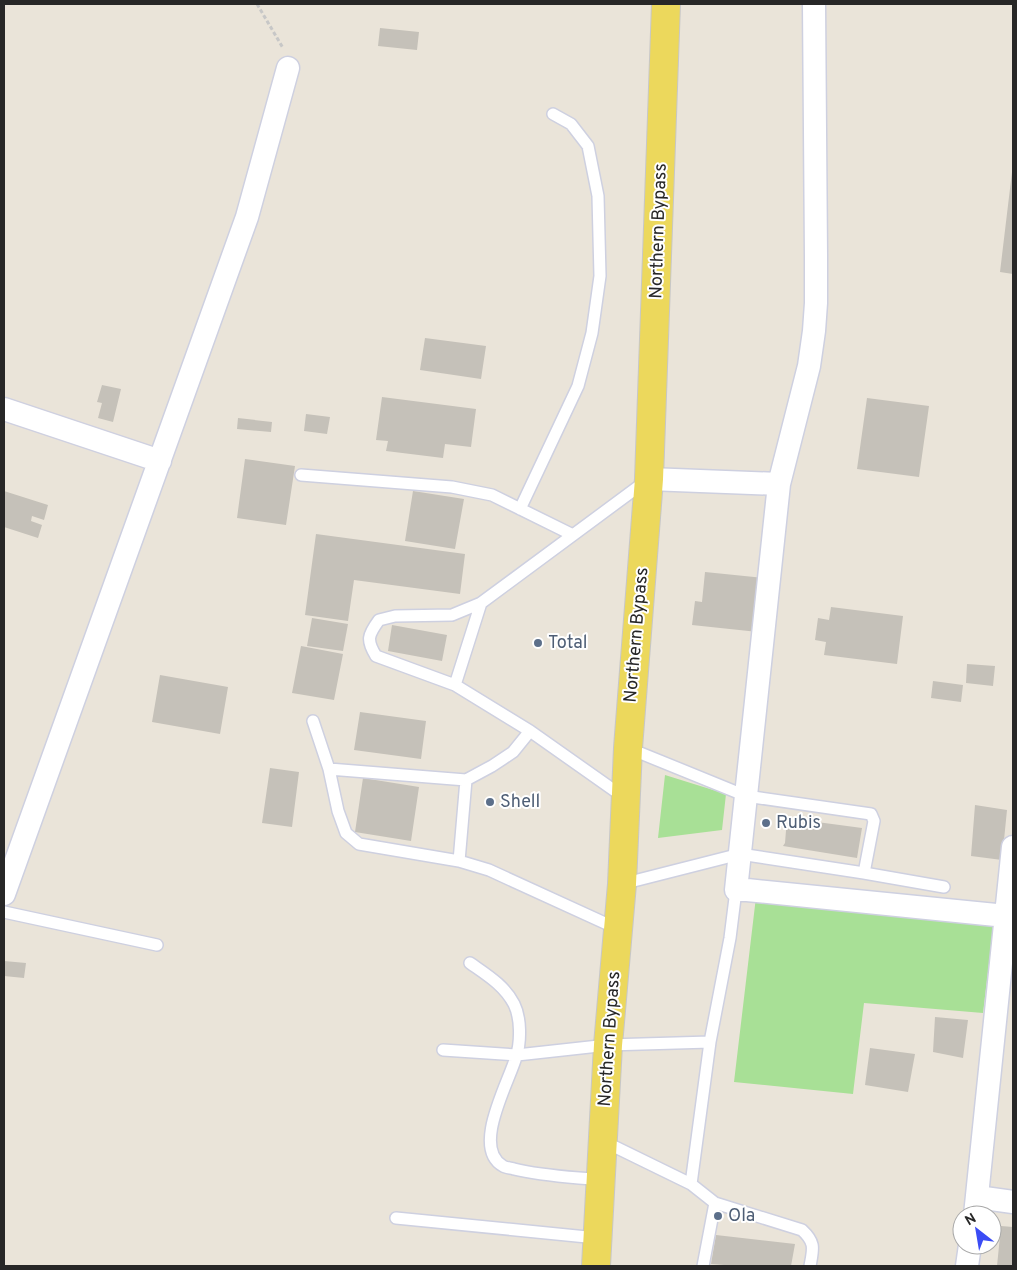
<svg xmlns="http://www.w3.org/2000/svg" width="1017" height="1270" font-family="Overpass,sans-serif">
	<style>
		.green { fill: #a8e096 }
		.building { fill: #c5c1b9 }
		.lines { fill: none; stroke-linecap: round; stroke-linejoin: round }
		.service-casing { stroke: #ced0e0; stroke-width: 14 }
		.minor-casing { stroke: #ced0e0; stroke-width: 25 }
		.primary-casing { stroke: #c7c7c7; stroke-width: 30 }
		.path { stroke: #c7c7c7; stroke-width: 3; stroke-dasharray: 4 2.5; stroke-linecap: butt }
		.service { stroke: #fff; stroke-width: 11 }
		.minor { stroke: #fff; stroke-width: 22 }
		.primary { stroke: #ecd85c; stroke-width: 28 }
		.service-dot { fill: #5c6f8a; stroke: #fff; stroke-width: 2 }
		.labels { text-anchor: middle; dominant-baseline: central; stroke-width: 4; stroke-linejoin: round; paint-order: stroke }
		.street-label { font-size: 18px; fill: #272727; stroke: #fff }
		.service-label { font-size: 18px; fill: #4e5e75; stroke: #fff; text-anchor: start }
	</style>
	<rect width="100%" height="100%" fill="#eae4d9"/>
	<path class="green" d="M665,775L726,794L722,830L658,838Z
		M756,897L994,922L983,1013L864,1003L853,1094L734,1082Z"/>
	<path class="building" d="M380,28L419,32L417,50L378,46Z
		M1012,172H1013V274L1000,272Z
		M425,338L486,346L481,379L420,370Z
		M102,385L121,389L113,422L98,418L102,403L97,402Z
		M382,397L476,409L471,447L445,444L443,458L386,451L388,441L376,440Z
		M867,398L929,406L919,477L857,469Z
		M306,414L330,417L327,434L304,431Z
		M238,418L272,422L271,432L237,429Z
		M245,459L295,466L286,525L237,518Z
		M4,491L48,505L44,520L32,516L31,521L42,525L38,538L4,527Z
		M413,491L464,499L455,549L405,541Z
		M316,534L465,554L460,594L354,580L348,621L305,615Z
		M705,572L764,578L758,632L692,625L695,601L702,602Z
		M831,607L903,616L897,664L824,655L826,642L815,640L818,618L829,620Z
		M312,618L348,624L343,651L307,646Z
		M392,625L447,635L442,661L388,651Z
		M301,646L343,654L334,700L292,693Z
		M967,664L995,666L993,686L966,683Z
		M160,675L228,687L220,734L152,722Z
		M933,681L963,685L961,702L931,698Z
		M360,712L426,721L421,759L354,750Z
		M270,768L299,772L292,827L262,823Z
		M363,778L419,787L411,841L355,832Z
		M975,805L1007,810L1002,860L971,856Z
		M787,818L862,828L857,858L783,846L785,843Z
		M4,961L26,963L24,978L4,976Z
		M935,1017L968,1020L963,1058L933,1052Z
		M870,1048L915,1054L908,1092L865,1085Z
		M1001,1226L1013,1227V1266H997Z
		M716,1235L795,1244L791,1266H737L711,1264Z"/>
	<g class="lines">
		<defs>
			<path id="service" d="M301,475L452,487L492,495L573,535
				M520,509L578,386L592,333L600,276L598,196L588,146L571,124L553,114
				M455,685L481,603
				M313,721L329,769L338,811L346,833L359,844L459,861L489,870L618,929
				M329,769L466,780L492,766L513,752L530,731
				M625,798L530,731L455,685L376,656C366,640 368,635 379,620L395,616L452,615L481,603L646,481
				M459,861L466,780
				M864,873L944,887
				M622,884L740,854L864,873L874,821L871,814L746,796L628,748
				M4,912L157,945
				M470,963C487,975 504,985 514,1004C521,1018 521,1042 516,1057C509,1082 471,1148 503,1166C506,1168 511,1168 514,1169C542,1176 572,1177 601,1180
				M443,1050L517,1055L608,1045L710,1042
				M603,1141L691,1184
				M715,1203L802,1230C816,1243 813,1249 810,1266
				M396,1218L597,1238
				M703,1266L715,1203L691,1184L710,1042L730,938L736,890"/>
			<path id="minor" d="M814,4L816,256V303L814,331L809,366L779,484L736,890H747L1006,916
				M4,409L160,461
				M649,479L779,484
				M4,894L247,217L288,68
				M977,1197L1013,1202
				M975,1215L1013,847
				M967,1266L970,1245"/>
			<path id="primary" d="M596,1266L608,1045L622,884L628,748L649,479L666,4"/>
		</defs>
		<use href="#service" class="service-casing"/>
		<use href="#minor" class="minor-casing"/>
		<use href="#primary" class="primary-casing"/>
		<path class="path" d="M257,4L283,48"/>
		<use href="#service" class="service"/>
		<use href="#minor" class="minor"/>
		<use href="#primary" class="primary"/>
	</g>
	<g class="service-dot">
		<circle cx="538" cy="643" r="5"/>
		<circle cx="490" cy="802" r="5"/>
		<circle cx="766" cy="823" r="5"/>
		<circle cx="718" cy="1216" r="5"/>
	</g>
	<g class="labels">
		<g class="street-label">
			<text transform="translate(659 231) rotate(-88)">Northern Bypass</text>
			<text transform="translate(637 635) rotate(-85)">Northern Bypass</text>
			<text transform="translate(610 1039) rotate(-86)">Northern Bypass</text>
		</g>
		<g class="service-label">
			<text x="548" y="643">Total</text>
			<text x="500" y="802">Shell</text>
			<text x="776" y="823">Rubis</text>
			<text x="728" y="1216">Ola</text>
		</g>
	</g>
	<rect width="1017" height="1270" fill="none" stroke="#272727" stroke-width="10"/>
	<g transform="translate(977 1230) rotate(329)"><circle r="24" fill="#ffffff" stroke="#a9a9a9"/>
	<path d="M0-4L9 19L0 12L-9 19Z" fill="#3b4cf5"/>
	<text y="-8" font-size="14" font-weight="bold" text-anchor="middle" fill="#272727">N</text>
	</g>
</svg>
